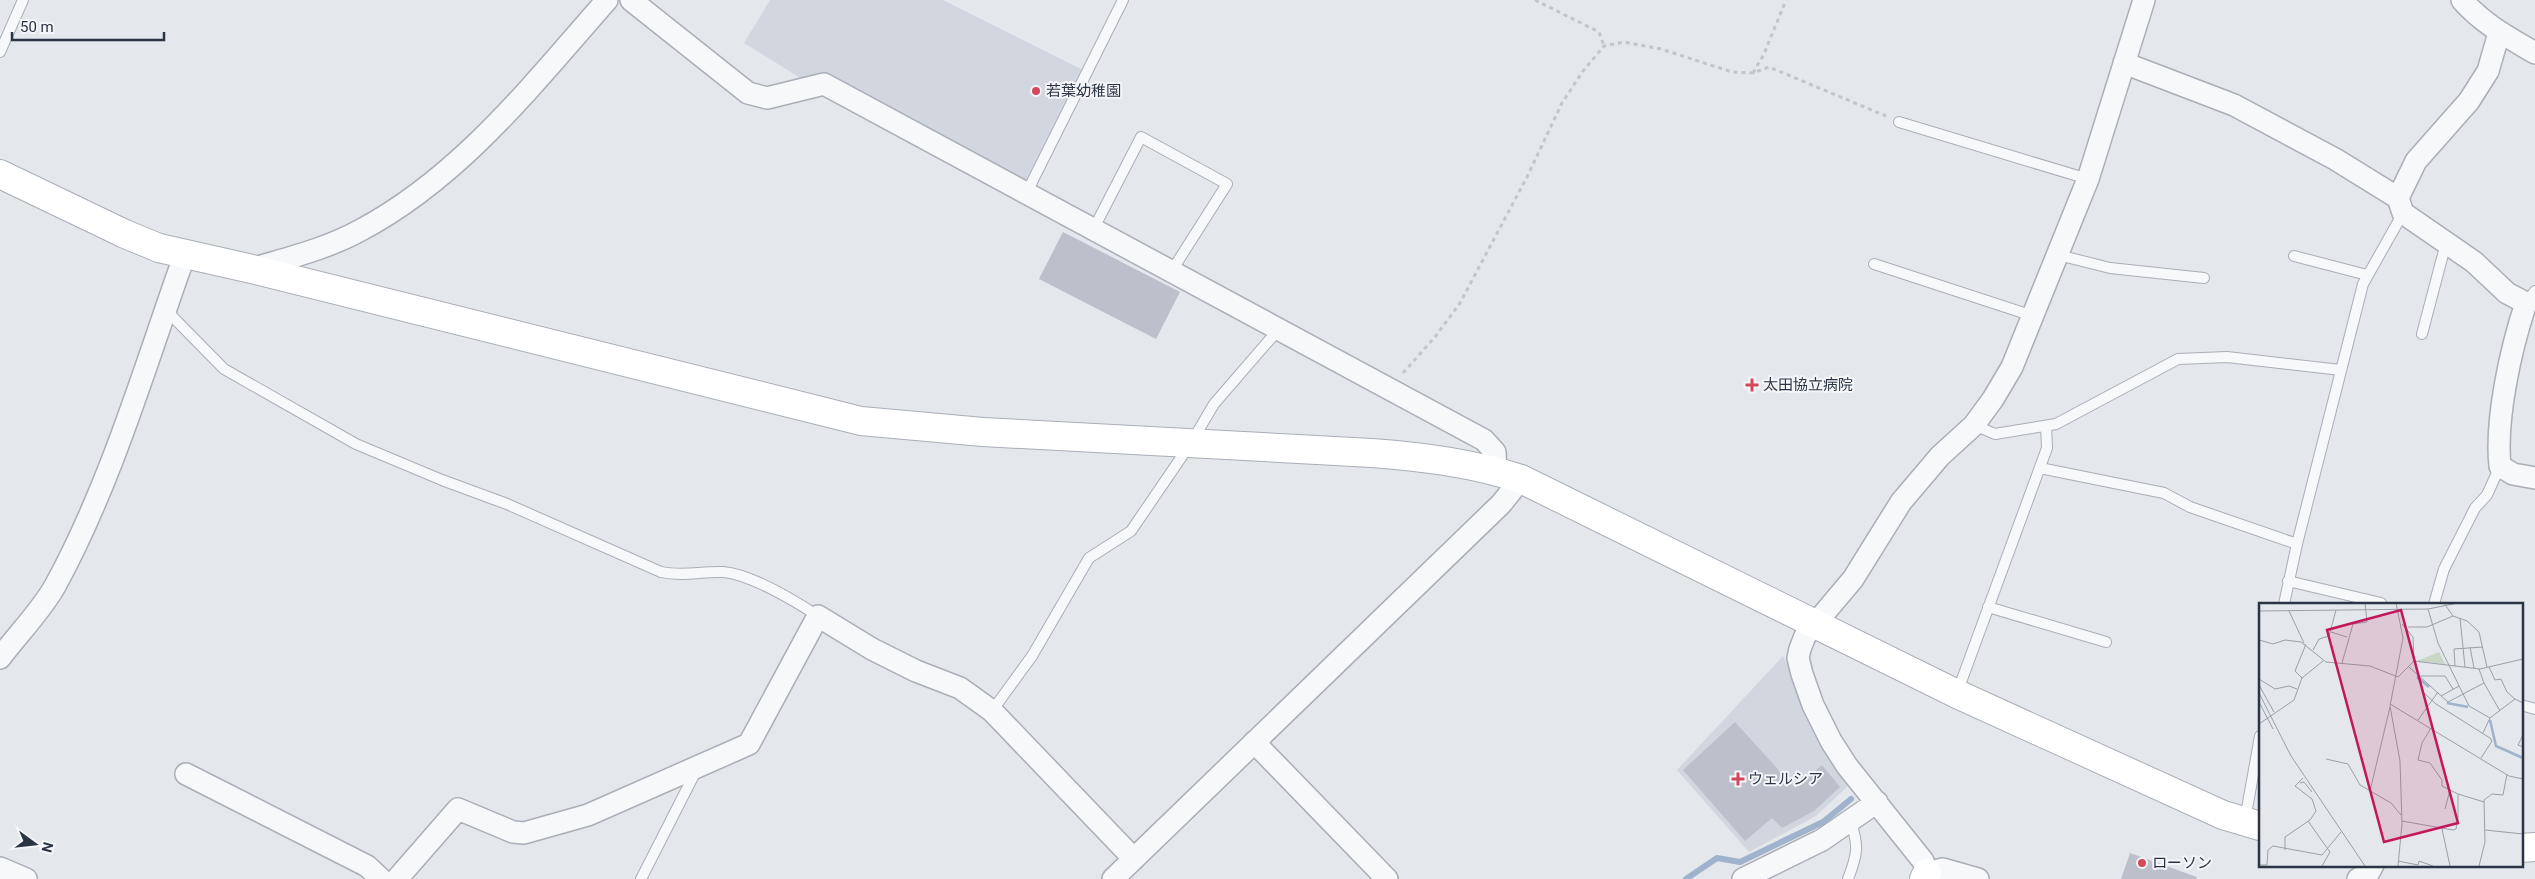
<svg xmlns="http://www.w3.org/2000/svg" width="2535" height="879" font-family="Roboto,'Noto Sans JP',sans-serif">
	<style>
		.built { fill: #d2d6de }
		.lines { fill: none; stroke-linecap: round; stroke-linejoin: round }
		.stream { stroke: #9fb4cc; stroke-width: 6 }
		.building { fill: #bbc0ca }
		.lane-casing { stroke: #a9aeb7; stroke-width: 12 }
		.street-casing { stroke: #a9aeb7; stroke-width: 24 }
		.secondary-casing { stroke: #a9aeb7; stroke-width: 30 }
		.path { stroke: #c2c5cb; stroke-width: 3; stroke-dasharray: 4 4; stroke-linecap: butt }
		.lane { stroke: #f7f8fa; stroke-width: 10 }
		.street { stroke: #f7f8fa; stroke-width: 21 }
		.secondary { stroke: #fff; stroke-width: 28 }
		.poi-dot { fill: #d1495b; stroke: #f4f6f9; stroke-width: 2 }
		.labels { text-anchor: middle; dominant-baseline: central; stroke-width: 4; stroke-linejoin: round; paint-order: stroke }
		.poi-label { font-size: 15px; fill: #2b3445; stroke: #f4f6f9; text-anchor: start }
		.inset-river { fill: none; stroke: #9fb4cc; stroke-width: 2.5 }
		.inset-road { fill: none; stroke: #9a9fa9; stroke-width: 1 }
		.view { fill: #c2185b; fill-opacity: 0.15; stroke: #c2185b; stroke-width: 2.5 }
		.inset-edge { fill: none; stroke: #2b3445; stroke-width: 2.5 }
	</style>
	<rect width="100%" height="100%" fill="#e4e7ec"/>
	<path class="built" d="M770,0H943L1083,70L1024,184L807,82L744,43Z
		M1783,656L1848,786L1816,816L1749,852L1677,770Z"/>
	<g class="lines">
		<path class="stream" d="M1686,879L1717,858L1740,862L1823,822L1851,799"/>
	</g>
	<path class="building" d="M1063,232L1180,292L1156,339L1039,279Z
		M1735,722L1795,788L1822,765L1840,787L1814,811L1782,828L1772,818L1745,841L1683,770Z
		M2130,853L2197,877L2196,879H2121Z"/>
	<g class="lines">
		<defs>
			<path id="lane" d="M0,52L23,0
				M1899,122L2088,179
				M1026,194L1123,0
				M1093,230L1141,137L1227,184L1171,272
				M2058,255L2110,268L2204,278
				M2294,256L2367,275
				M1874,264L2033,316
				M2526,303L2535,291
				M166,310L224,369L356,444L442,480L507,504L661,572C685,577 701,571 723,572C750,574 795,601 818,616
				M2422,334L2446,243
				M1974,425L1995,434L2056,424L2178,359L2227,357L2341,370
				M2040,468L2164,493L2190,507L2297,544
				M2288,581L2381,603
				M2284,604L2297,544L2363,284L2403,213
				M2434,604L2444,569L2475,508L2487,495L2500,466
				M1988,607L2106,642
				M1957,693L2047,448L2046,426
				M2521,705L2535,709
				M992,711L1032,656L1089,558L1131,531L1191,443L1214,404L1278,330
				M2245,820L2260,736
				M641,879L696,771
				M1848,879C1858,853 1859,846 1850,819"/>
			<path id="street" d="M631,0L748,93L767,98L824,84L1484,440L1495,452L1496,470
				M2462,0C2483,24 2508,37 2535,53
				M2124,63L2234,105L2335,159L2398,198L2403,213L2474,262L2507,293L2526,303C2511,348 2495,419 2500,466L2513,474L2535,478
				M2398,198L2416,161L2469,101L2488,71L2499,33
				M252,269C288,258 326,249 359,231C460,178 533,84 607,0
				M0,658C18,634 41,611 55,586C111,484 146,363 185,254
				M1254,742L1387,879
				M186,774L367,866L381,879
				M0,868L26,879
				M397,879L458,809L513,832L524,833L588,815L749,744L818,616L872,649L916,671L960,688L992,711L1134,859
				M1113,879L1501,504L1521,479
				M1743,879L1822,840L1877,802
				M1978,879L1943,869L1927,873L1923,861L1847,766L1831,741L1813,705L1802,674L1798,658L1800,649L1805,636L1853,579L1901,502L1940,456L1974,425L1993,399L2012,367L2088,179L2144,0
				M2358,879L2368,874L2373,865"/>
			<path id="secondary" d="M0,174L125,234L159,248L252,269L861,421L983,432L1372,453C1423,457 1473,463 1521,479L1957,694L2223,815L2260,826
				M2521,848L2535,847
				M1924,879L1927,873"/>
		</defs>
		<use href="#lane" class="lane-casing"/>
		<use href="#street" class="street-casing"/>
		<use href="#secondary" class="secondary-casing"/>
		<path class="path" d="M1535,0L1599,32L1604,46
			M1753,73L1764,54L1786,0
			M1403,373L1435,337L1460,303L1527,177L1562,103L1583,71L1604,46L1624,42L1661,49L1732,72L1753,73L1769,67L1886,116"/>
		<use href="#lane" class="lane"/>
		<use href="#street" class="street"/>
		<use href="#secondary" class="secondary"/>
	</g>
	<g class="poi-dot">
		<circle cx="1036" cy="91" r="5"/>
		<path d="M1749.5 377.5h5v5h5v5h-5v5h-5v-5h-5v-5h5z"/>
		<path d="M1735.5 771.5h5v5h5v5h-5v5h-5v-5h-5v-5h5z"/>
		<circle cx="2142" cy="863" r="5"/>
	</g>
	<g class="labels">
		<g class="poi-label">
			<text x="1046" y="91">若葉幼稚園</text>
			<text x="1763" y="385">太田協立病院</text>
			<text x="1748" y="779">ウェルシア</text>
			<text x="2152" y="863">ローソン</text>
		</g>
	</g>
	<g transform="translate(2259 603)">
		<rect width="264" height="264" fill="#e4e7ec"/>
		<path d="M180,49L186,61L158,58Z" fill="#c9d6c5"/>
		<path class="inset-river" d="M158,74L170,84M188,100L209,104M231,117L237,143L264,155"/>
		<path class="inset-road" d="M137,0L144,35L131,103L141,158L143,221L139,263M185,0L194,13M169,6L179,40L210,103L231,115M0,8L169,6L199,0M30,8L45,40M201,15L206,64M149,24H168L194,13L208,18L220,29L228,64M72,29L88,34M0,37L14,41L26,37L42,39L67,59L111,63L139,74L155,58L154,34L143,21M211,44L215,65M54,47L60,36L70,33L77,7M155,58L221,66L264,56M83,60L94,21L108,19L106,0M196,63L195,46L224,44M150,64L189,99L225,80L220,66M230,64L236,77L242,76L248,89L256,96M159,73H186L194,86M43,75L36,68L47,41M0,76L16,86L30,83L38,86M225,80L241,108M0,82L15,109M0,90L32,153L106,263M165,90L177,101L231,135L233,138L222,155M182,93L200,83M0,99L14,126M131,101L250,173L264,176M159,117L179,89M0,121L35,97L43,75L64,58M172,125L163,140L159,157L171,160L183,177V183L199,191M224,130L231,115L256,96L264,100M264,132L259,142L264,144M67,156L89,161L101,182L132,200L142,212M41,180L45,179L53,189M111,188L131,104M186,206L191,187M49,218L71,249L63,263M143,218L194,227L197,226L199,215V191L225,199M183,226L191,263M226,227L264,231M26,247V234L51,217L57,208L53,196L36,183L44,175M139,258L159,262L160,258L174,263M0,262H8L9,247L14,243L63,252L82,229M220,263L226,239L225,197L233,191L244,192L248,171"/>
		<path class="view" d="M142,7L199,220L125,239L68,27Z"/>
		<rect width="264" height="264" class="inset-edge"/>
	</g>
	<g transform="translate(35 844) rotate(105)" stroke="#f4f6f9" stroke-width="4" paint-order="stroke">
	<path d="M0-4L9 19L0 12L-9 19Z" fill="#2b3445"/>
	<text y="-8" font-size="14" font-weight="bold" text-anchor="middle" fill="#2b3445">N</text>
	</g>
	<path d="M12 32v8h152v-8" fill="none" stroke="#2b3445" stroke-width="2.5"/>
	<text x="20" y="32" font-size="15" fill="#2b3445" stroke="#f4f6f9" stroke-width="4" paint-order="stroke">50 m</text>
</svg>
